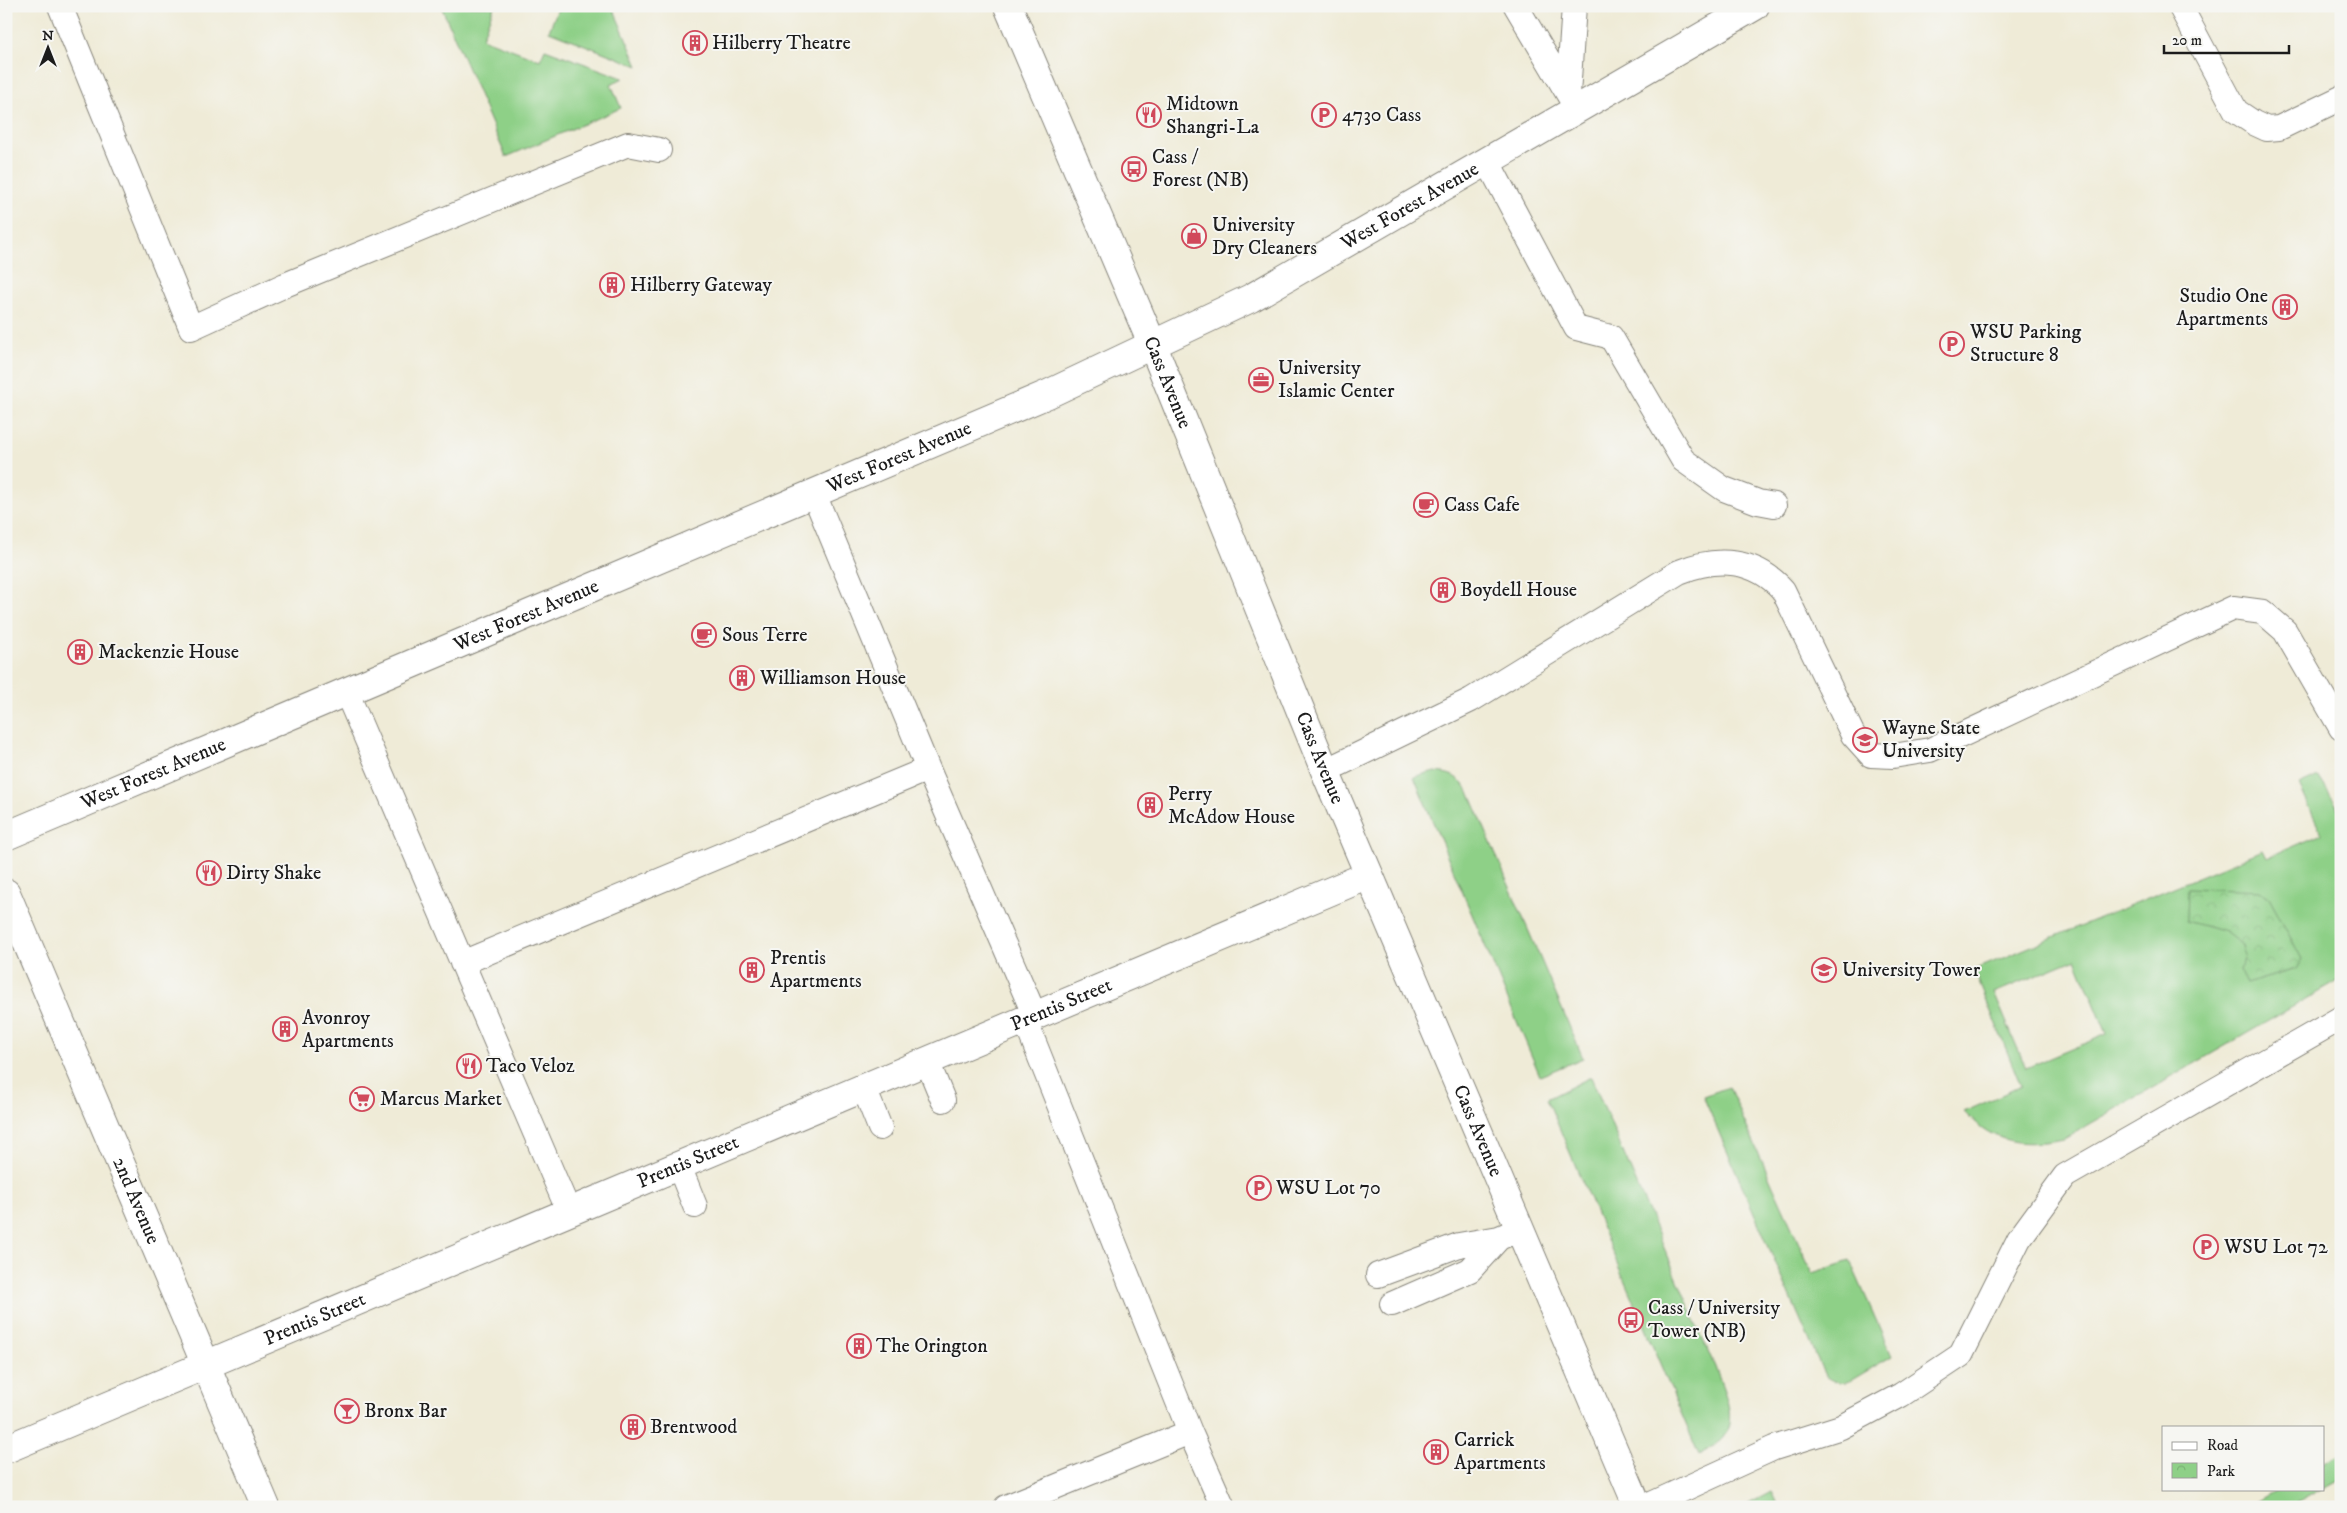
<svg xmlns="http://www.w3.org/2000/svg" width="2347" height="1513" font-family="'IM FELL DW Pica',serif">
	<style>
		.grass { fill: #8ed087; stroke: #557652; fill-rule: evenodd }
		.park { fill: url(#park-crowns); stroke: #557652 }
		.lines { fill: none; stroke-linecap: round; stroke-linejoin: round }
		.service-casing { stroke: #86847a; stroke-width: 26 }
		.minor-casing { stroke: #86847a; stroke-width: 30 }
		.tertiary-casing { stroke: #86847a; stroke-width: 30 }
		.service { stroke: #fff; stroke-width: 24 }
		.minor { stroke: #fff; stroke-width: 28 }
		.tertiary { stroke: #fff; stroke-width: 28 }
		.labels { text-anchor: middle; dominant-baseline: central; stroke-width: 4; stroke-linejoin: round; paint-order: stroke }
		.poi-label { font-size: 20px; fill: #1c1c1c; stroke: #f6f6f2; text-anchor: start }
		.street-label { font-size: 20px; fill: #1c1c1c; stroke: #f6f6f2 }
	</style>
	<defs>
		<pattern id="park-crowns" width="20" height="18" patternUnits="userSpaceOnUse" patternTransform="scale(1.25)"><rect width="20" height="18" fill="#8ed087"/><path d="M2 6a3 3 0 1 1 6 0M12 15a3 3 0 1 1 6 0" fill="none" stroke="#7ab274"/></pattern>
	</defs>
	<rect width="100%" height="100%" fill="#f6f6f2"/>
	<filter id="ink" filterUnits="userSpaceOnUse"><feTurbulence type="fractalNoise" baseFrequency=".02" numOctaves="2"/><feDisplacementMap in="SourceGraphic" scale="10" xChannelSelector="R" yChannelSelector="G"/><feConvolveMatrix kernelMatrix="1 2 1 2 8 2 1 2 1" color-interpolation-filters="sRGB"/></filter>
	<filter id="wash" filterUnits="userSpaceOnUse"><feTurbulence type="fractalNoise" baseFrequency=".0096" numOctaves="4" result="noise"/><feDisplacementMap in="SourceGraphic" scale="20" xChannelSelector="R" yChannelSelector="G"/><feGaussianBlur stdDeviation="1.12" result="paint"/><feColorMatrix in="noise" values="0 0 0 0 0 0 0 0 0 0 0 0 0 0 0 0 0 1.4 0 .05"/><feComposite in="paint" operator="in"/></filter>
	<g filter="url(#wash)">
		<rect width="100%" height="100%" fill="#efebd7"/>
		<path class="grass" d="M441,6H494L482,38L540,60L545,49L623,78L611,84L621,108L506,157Z
			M559,6H612L638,66L549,31Z
			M1431,772C1453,773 1458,776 1470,794L1583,1058L1540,1076L1414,777Z
			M2318,776L2341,812V979L2064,1139C2022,1147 1994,1144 1964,1112L2021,1086L1974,970L2263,850L2267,858L2322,834L2299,785ZM2076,959L2107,1034L2026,1068L1994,993Z
			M1591,1077L1715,1367C1723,1390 1741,1422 1719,1442C1714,1447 1705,1451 1699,1455L1547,1099Z
			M1729,1087L1812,1273L1850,1261L1892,1356L1850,1381C1840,1384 1833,1382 1825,1376L1703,1096Z
			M2341,1454V1479L2323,1489V1464Z
			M2279,1489H2322L2291,1507H2248Z
			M1771,1492L1779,1507H1743Z"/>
		<path class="park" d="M2187,888L2260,891L2269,898L2302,959L2296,969L2246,984L2239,970L2245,956L2242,945L2225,932L2186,921Z"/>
	</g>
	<g filter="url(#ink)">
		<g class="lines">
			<defs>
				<path id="service" d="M60,6L191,328L285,285L628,144L659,150
					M1516,6L1577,109
					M2180,6L2236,111L2254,123L2267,129L2279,128L2341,98
					M1568,94L1574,6
					M1488,162L1576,328L1611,337L1683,460L1724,489L1758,502L1774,505
					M814,494L928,769L1035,1016
					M346,691L569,1212
					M1325,771L1471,700L1679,572C1717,556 1755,559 1783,590L1853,735L1871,755L1893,756L1930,750L2233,608L2263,612L2285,631L2341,728
					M462,963L928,769
					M1025,1020L1190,1432L1223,1507
					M927,1061L943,1100
					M864,1088L880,1128
					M679,1166L695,1206
					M1378,1275L1459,1245L1499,1238L1520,1229
					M1392,1304L1470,1270L1499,1238
					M1006,1507L1190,1432
					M1645,1507L1774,1448L1841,1427L1901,1395L1961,1355L2019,1239L2065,1176L2341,1018"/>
				<g id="minor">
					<path id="s1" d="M6,1449L1369,875"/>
				</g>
				<g id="tertiary">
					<path id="s2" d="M1008,6L1153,346L1325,771L1638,1507"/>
					<path id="s3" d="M6,836L1048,394L1251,298L1755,6"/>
					<path id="s4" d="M6,893L266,1507"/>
				</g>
			</defs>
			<use href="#service" class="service-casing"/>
			<use href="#minor" class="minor-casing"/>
			<use href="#tertiary" class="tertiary-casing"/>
			<use href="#service" class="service"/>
			<use href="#minor" class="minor"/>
			<use href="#tertiary" class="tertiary"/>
		</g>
	</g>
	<defs>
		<symbol id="building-ring" viewBox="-11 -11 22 22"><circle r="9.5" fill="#f6f6f2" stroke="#d1495b" stroke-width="1.5"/><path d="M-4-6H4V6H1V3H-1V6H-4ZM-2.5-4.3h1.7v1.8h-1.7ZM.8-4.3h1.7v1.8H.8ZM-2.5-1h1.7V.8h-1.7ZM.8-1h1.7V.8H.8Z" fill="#d1495b"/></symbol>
		<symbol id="restaurant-ring" viewBox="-11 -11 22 22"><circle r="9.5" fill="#f6f6f2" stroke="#d1495b" stroke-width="1.5"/><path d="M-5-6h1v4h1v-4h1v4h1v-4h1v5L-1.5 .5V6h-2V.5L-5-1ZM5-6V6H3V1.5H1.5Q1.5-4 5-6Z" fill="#d1495b"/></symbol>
		<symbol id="parking-ring" viewBox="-11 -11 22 22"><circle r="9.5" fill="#f6f6f2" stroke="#d1495b" stroke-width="1.5"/><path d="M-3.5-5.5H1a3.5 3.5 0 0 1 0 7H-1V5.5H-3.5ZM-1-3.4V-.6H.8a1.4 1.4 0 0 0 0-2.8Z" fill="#d1495b"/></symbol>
		<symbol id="bus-ring" viewBox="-11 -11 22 22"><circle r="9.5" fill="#f6f6f2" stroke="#d1495b" stroke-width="1.5"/><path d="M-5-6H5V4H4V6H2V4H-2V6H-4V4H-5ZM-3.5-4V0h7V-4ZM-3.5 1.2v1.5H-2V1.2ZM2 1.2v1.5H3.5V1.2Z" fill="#d1495b"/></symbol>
		<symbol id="shop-ring" viewBox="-11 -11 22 22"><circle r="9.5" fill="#f6f6f2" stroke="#d1495b" stroke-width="1.5"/><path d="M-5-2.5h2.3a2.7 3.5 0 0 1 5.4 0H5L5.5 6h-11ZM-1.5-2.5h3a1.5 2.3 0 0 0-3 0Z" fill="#d1495b"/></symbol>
		<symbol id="office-ring" viewBox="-11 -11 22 22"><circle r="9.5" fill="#f6f6f2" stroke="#d1495b" stroke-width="1.5"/><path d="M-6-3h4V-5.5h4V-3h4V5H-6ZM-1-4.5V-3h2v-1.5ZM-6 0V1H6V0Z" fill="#d1495b"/></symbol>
		<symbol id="cafe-ring" viewBox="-11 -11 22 22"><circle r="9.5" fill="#f6f6f2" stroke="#d1495b" stroke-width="1.5"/><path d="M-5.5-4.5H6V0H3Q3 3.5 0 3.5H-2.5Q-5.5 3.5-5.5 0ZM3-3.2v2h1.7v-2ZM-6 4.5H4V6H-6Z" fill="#d1495b"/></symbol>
		<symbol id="university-ring" viewBox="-11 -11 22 22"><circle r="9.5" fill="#f6f6f2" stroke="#d1495b" stroke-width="1.5"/><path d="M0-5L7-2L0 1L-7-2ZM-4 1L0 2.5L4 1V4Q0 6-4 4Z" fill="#d1495b"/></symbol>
		<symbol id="supermarket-ring" viewBox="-11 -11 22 22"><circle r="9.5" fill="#f6f6f2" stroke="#d1495b" stroke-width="1.5"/><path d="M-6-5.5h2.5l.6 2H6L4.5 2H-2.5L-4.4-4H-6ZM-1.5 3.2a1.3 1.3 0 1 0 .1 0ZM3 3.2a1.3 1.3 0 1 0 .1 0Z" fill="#d1495b"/></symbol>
		<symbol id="bar-ring" viewBox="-11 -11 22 22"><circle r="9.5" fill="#f6f6f2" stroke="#d1495b" stroke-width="1.5"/><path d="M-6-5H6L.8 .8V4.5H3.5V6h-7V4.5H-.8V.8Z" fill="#d1495b"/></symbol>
	</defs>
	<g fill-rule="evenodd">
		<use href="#building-ring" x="681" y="29" width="28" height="28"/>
		<use href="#restaurant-ring" x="1135" y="101" width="28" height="28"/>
		<use href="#parking-ring" x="1310" y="101" width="28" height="28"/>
		<use href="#bus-ring" x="1120" y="155" width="28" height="28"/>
		<use href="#shop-ring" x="1180" y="222" width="28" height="28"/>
		<use href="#building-ring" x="598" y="271" width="28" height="28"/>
		<use href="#building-ring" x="2271" y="293" width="28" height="28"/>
		<use href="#parking-ring" x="1938" y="330" width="28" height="28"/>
		<use href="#office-ring" x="1247" y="366" width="28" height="28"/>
		<use href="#cafe-ring" x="1412" y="491" width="28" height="28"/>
		<use href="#building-ring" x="1429" y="576" width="28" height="28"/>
		<use href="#cafe-ring" x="690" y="621" width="28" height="28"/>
		<use href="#building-ring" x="66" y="638" width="28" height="28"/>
		<use href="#building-ring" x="728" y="664" width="28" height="28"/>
		<use href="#university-ring" x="1851" y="726" width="28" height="28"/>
		<use href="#building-ring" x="1136" y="791" width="28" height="28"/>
		<use href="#restaurant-ring" x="195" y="859" width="28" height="28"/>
		<use href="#building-ring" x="738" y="956" width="28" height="28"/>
		<use href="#university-ring" x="1810" y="956" width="28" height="28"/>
		<use href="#building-ring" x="271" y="1015" width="28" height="28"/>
		<use href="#restaurant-ring" x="455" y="1052" width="28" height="28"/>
		<use href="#supermarket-ring" x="348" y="1085" width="28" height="28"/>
		<use href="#parking-ring" x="1245" y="1174" width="28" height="28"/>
		<use href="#parking-ring" x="2192" y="1233" width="28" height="28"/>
		<use href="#bus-ring" x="1617" y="1306" width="28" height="28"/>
		<use href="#building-ring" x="845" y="1332" width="28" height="28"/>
		<use href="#bar-ring" x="333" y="1397" width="28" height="28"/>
		<use href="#building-ring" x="619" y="1413" width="28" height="28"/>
		<use href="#building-ring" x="1422" y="1438" width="28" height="28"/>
	</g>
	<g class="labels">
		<g class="poi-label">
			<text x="712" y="43">Hilberry Theatre</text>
			<text x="1166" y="104">Midtown<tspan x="1166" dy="23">Shangri-La</tspan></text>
			<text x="1342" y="115">4730 Cass</text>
			<text x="1152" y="157">Cass /<tspan x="1152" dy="23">Forest (NB)</tspan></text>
			<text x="1212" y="225">University<tspan x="1212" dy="23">Dry Cleaners</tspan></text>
			<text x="630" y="285">Hilberry Gateway</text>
			<text x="2268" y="296" text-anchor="end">Studio One<tspan x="2268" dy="23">Apartments</tspan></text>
			<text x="1970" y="332">WSU Parking<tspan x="1970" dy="23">Structure 8</tspan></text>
			<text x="1278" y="368">University<tspan x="1278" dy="23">Islamic Center</tspan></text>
			<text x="1444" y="505">Cass Cafe</text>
			<text x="1460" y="590">Boydell House</text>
			<text x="722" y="635">Sous Terre</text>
			<text x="98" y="652">Mackenzie House</text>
			<text x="760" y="678">Williamson House</text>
			<text x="1882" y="728">Wayne State<tspan x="1882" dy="23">University</tspan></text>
			<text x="1168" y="794">Perry<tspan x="1168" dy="23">McAdow House</tspan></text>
			<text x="226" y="873">Dirty Shake</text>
			<text x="770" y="958">Prentis<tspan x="770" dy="23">Apartments</tspan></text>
			<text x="1842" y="970">University Tower</text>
			<text x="302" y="1018">Avonroy<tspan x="302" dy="23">Apartments</tspan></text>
			<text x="486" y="1066">Taco Veloz</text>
			<text x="380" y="1099">Marcus Market</text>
			<text x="1276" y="1188">WSU Lot 70</text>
			<text x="2224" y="1247">WSU Lot 72</text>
			<text x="1648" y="1308">Cass / University<tspan x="1648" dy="23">Tower (NB)</tspan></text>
			<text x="876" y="1346">The Orington</text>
			<text x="364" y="1411">Bronx Bar</text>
			<text x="650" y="1427">Brentwood</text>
			<text x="1454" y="1440">Carrick<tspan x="1454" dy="23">Apartments</tspan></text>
		</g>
		<g class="street-label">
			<text stroke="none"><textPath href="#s3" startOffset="1540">West Forest Avenue</textPath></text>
			<text stroke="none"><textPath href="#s2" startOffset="409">Cass Avenue</textPath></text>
			<text stroke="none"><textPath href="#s3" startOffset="970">West Forest Avenue</textPath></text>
			<text stroke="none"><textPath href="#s3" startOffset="565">West Forest Avenue</textPath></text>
			<text stroke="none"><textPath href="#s2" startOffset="814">Cass Avenue</textPath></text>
			<text stroke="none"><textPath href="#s3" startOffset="160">West Forest Avenue</textPath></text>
			<text stroke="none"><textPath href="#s1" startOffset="1145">Prentis Street</textPath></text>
			<text stroke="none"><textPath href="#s2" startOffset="1219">Cass Avenue</textPath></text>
			<text stroke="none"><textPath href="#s1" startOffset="740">Prentis Street</textPath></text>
			<text stroke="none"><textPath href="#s4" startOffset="334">2nd Avenue</textPath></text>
			<text stroke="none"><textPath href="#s1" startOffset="335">Prentis Street</textPath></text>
		</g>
	</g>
	<rect width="2347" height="1513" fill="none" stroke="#f6f6f2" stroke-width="25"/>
	<rect x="2162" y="1426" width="162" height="65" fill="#f6f6f2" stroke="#9f9f9c"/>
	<rect x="2172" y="1442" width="25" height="8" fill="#ffffff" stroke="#9f9f9c"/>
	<text x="2207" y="1450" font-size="15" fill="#1c1c1c">Road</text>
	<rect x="2172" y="1463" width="25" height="15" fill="url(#park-crowns)" stroke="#9f9f9c"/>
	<text x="2207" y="1476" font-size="15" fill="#1c1c1c">Park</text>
	<g transform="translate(48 48)" stroke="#f6f6f2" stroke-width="4" paint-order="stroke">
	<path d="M0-4L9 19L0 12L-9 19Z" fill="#1c1c1c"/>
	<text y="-8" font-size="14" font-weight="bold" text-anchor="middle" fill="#1c1c1c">N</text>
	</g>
	<path d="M2164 45v8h125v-8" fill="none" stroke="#1c1c1c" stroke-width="2.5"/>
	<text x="2172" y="45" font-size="15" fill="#1c1c1c" stroke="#f6f6f2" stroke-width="4" paint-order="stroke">20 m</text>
</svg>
